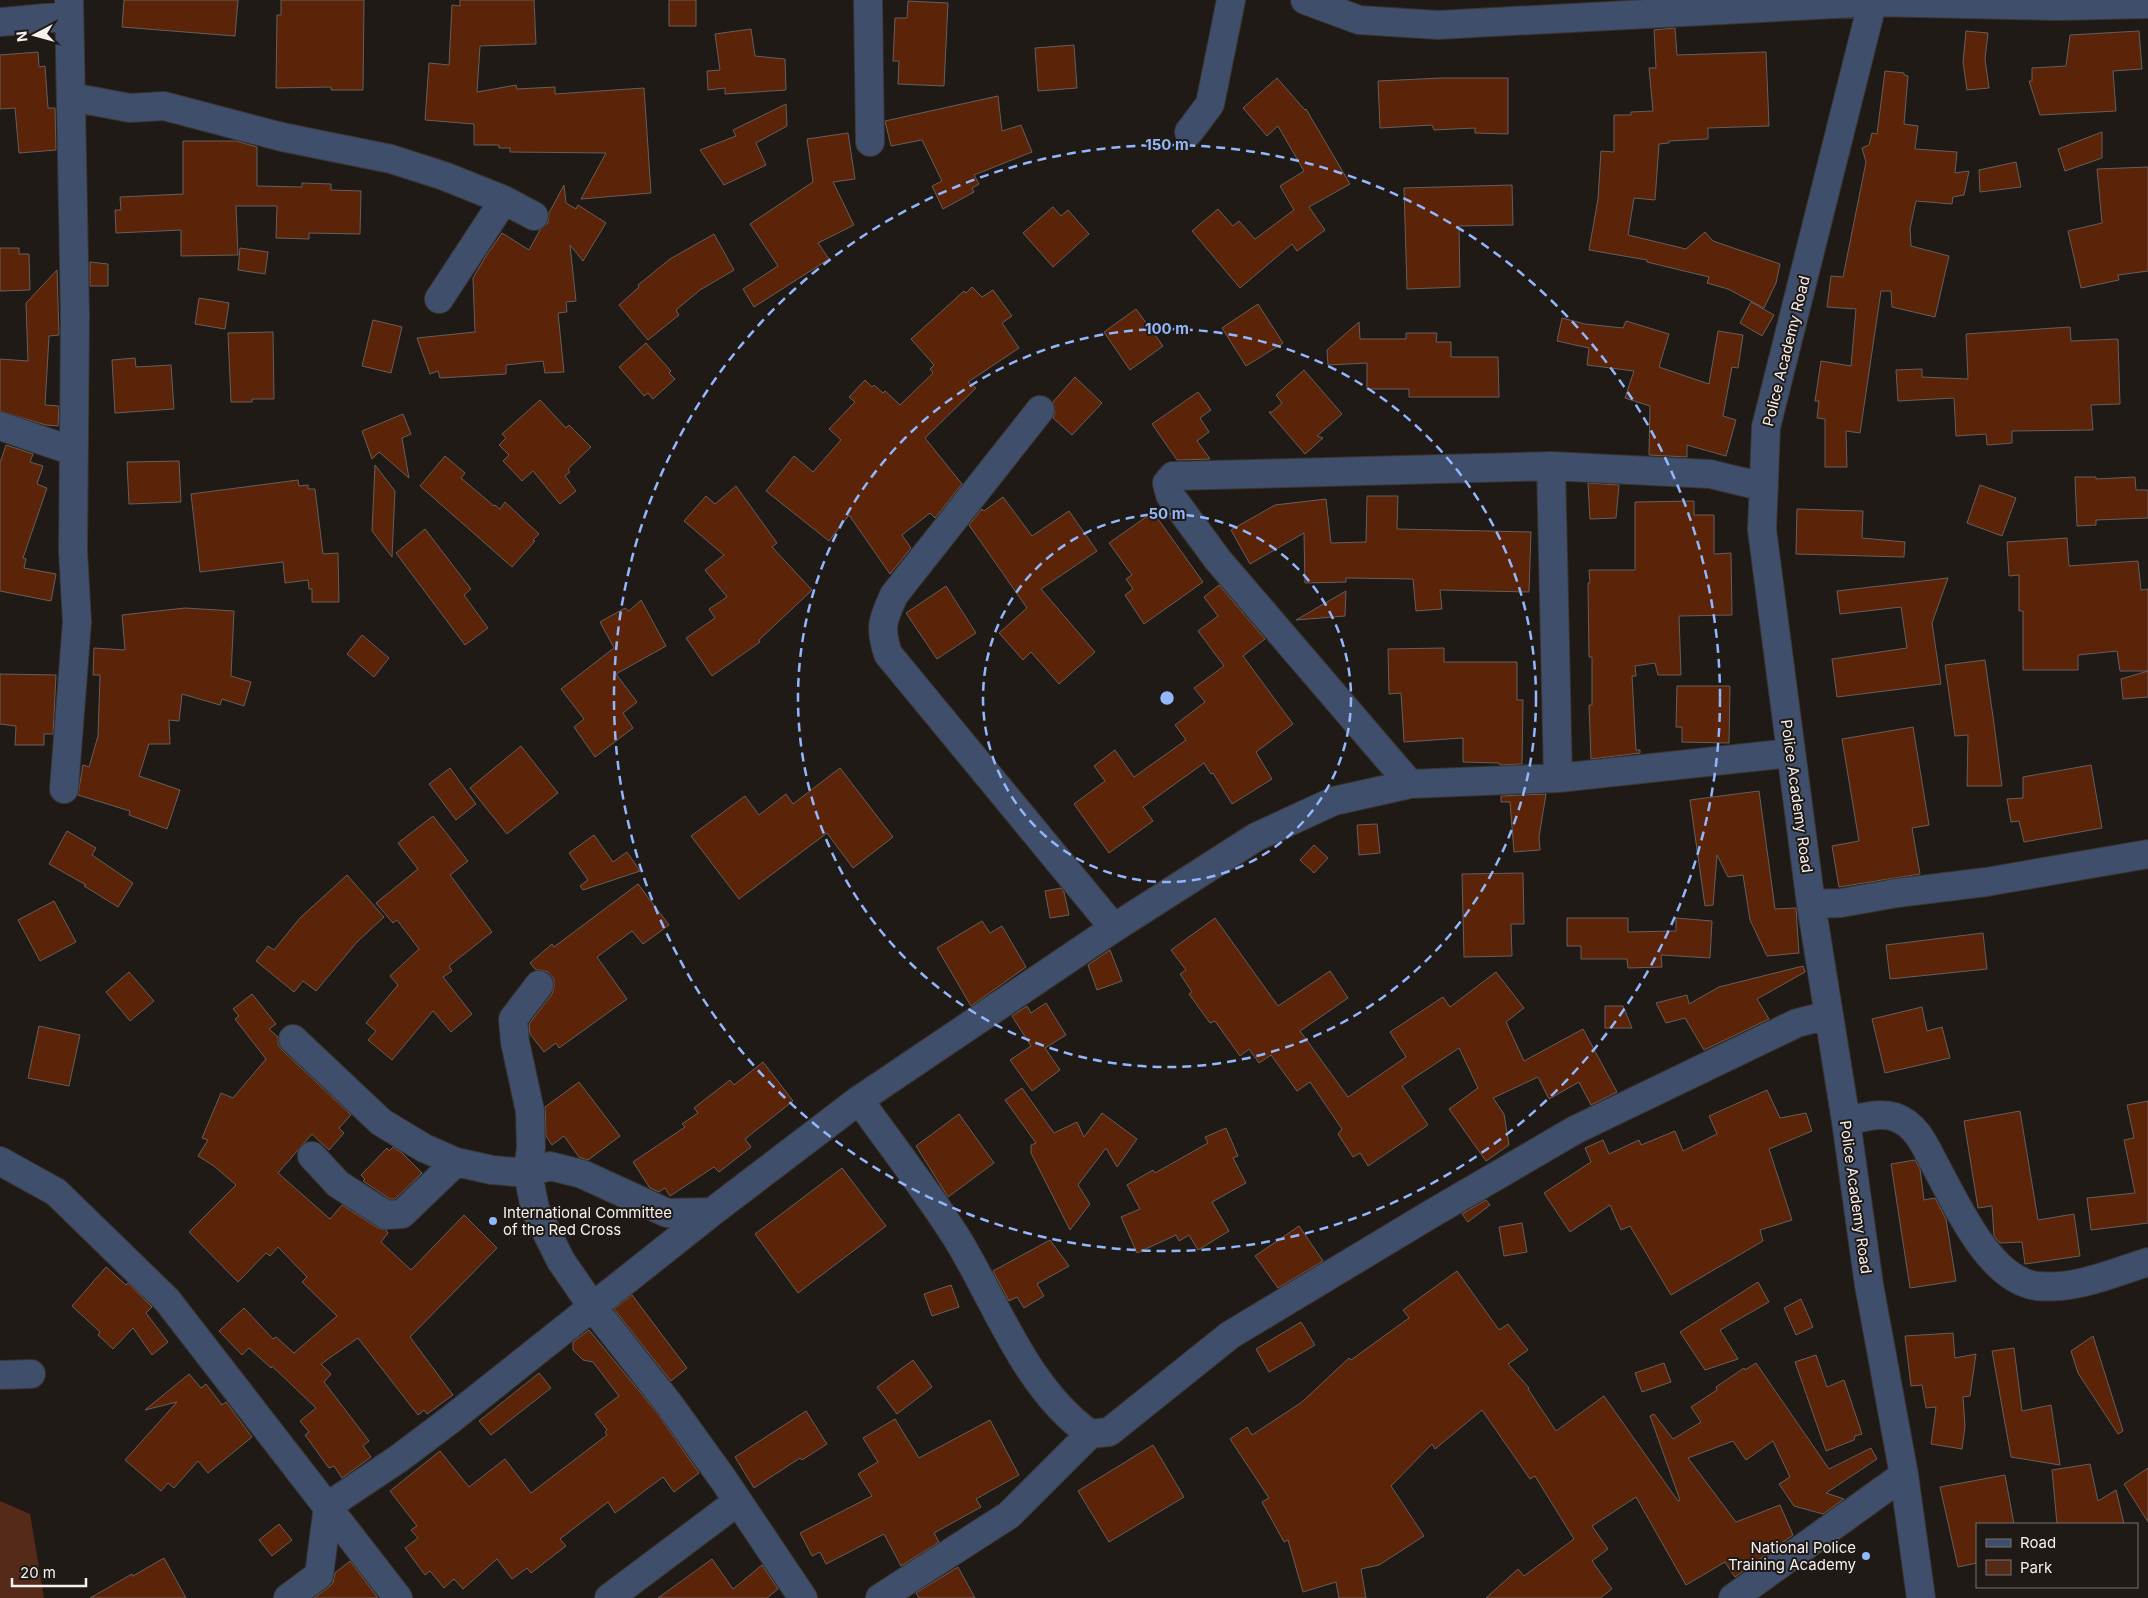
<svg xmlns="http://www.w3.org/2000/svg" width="2148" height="1598" font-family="Inter,sans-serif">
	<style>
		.green { fill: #552a18 }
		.building { fill: #5b2408; stroke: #665e5b }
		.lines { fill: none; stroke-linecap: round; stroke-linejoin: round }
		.minor-casing { stroke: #3a3431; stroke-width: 30 }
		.minor { stroke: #3f4e6a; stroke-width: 28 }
		.ring { fill: none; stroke: #92b7fd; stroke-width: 2.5; stroke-dasharray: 9 6 }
		.poi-dot { fill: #92b7fd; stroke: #201a17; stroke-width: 2 }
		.labels { text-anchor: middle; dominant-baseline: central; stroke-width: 4; stroke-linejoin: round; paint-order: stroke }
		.street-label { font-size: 15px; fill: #f6f1ef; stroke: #201a17 }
		.poi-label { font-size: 15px; fill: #f6f1ef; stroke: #201a17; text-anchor: start }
		.centre { fill: #92b7fd; stroke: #201a17; stroke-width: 2.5 }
		.ring-label { font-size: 15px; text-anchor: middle; font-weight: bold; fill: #92b7fd; stroke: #201a17; stroke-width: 4; stroke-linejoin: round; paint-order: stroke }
	</style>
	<rect width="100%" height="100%" fill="#201a17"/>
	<path class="green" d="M0,1501L30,1514L44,1598H0Z"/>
	<path class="building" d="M124,0H238L235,36L122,27Z
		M281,0H364L363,90H331V87L276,88L277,15H281Z
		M460,0H534L536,44L480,46L477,92L516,85L517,89L555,87V94L644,88L651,193L581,199L606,153L510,152V148H499V145H474V124L425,120L429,63L449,65L452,5L460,6Z
		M669,0H696V26H669Z
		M908,1L948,3L944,86L898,84L899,61H893L895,18H907Z
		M1675,28L1677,55L1766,52L1769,126L1708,128V139L1669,141V143L1659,144L1655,200L1634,198L1628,235L1686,249L1705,232L1713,241L1780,264L1776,283L1764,308L1728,289L1707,283L1709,277L1647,262V260L1589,250L1598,199L1601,151L1614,152V115H1631V112L1653,111L1649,68H1656L1654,30Z
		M751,29L755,56L785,59L786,90L725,94V88L708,90L707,71L720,70L715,34Z
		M1966,31L1988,33L1985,59L1989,88L1967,90L1963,62Z
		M2139,31L2142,69L2113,71L2116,111L2040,115L2029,81H2032V68L2066,66L2070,35Z
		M1074,45L1077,88L1038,91L1035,48Z
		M38,52L39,67L45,66L48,108H55L56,150L19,153L15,108L0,109V55Z
		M1885,71L1904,73V75L1908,76L1904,124L1918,126L1915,149L1957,152L1955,173L1969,171L1964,195L1953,197L1952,204L1916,201L1910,229L1911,246L1949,256L1935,317L1892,307L1891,291H1881L1860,433L1846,431L1847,467H1825V419L1817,418L1819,401H1815L1821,361L1851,366L1856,309L1827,307L1831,276L1843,277L1866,162L1862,148L1869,145L1872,133L1877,134Z
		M1277,78L1305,110L1306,109L1350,184L1309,207L1325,230L1297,251L1292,244L1240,288L1192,231L1218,209L1233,226L1239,221L1255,239L1294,210L1280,186L1304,171L1278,126L1267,136L1243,108Z
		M1442,78H1508V134L1475,133V128L1434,130L1432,125L1380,128L1378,81Z
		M998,96L1002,131L1021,125L1032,152L974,175L979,184L972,188L974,192L943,209L932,186L942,181L922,140L891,146L885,121Z
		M786,104L787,126L756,143L766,165L724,185L700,150L736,136L733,130Z
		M2102,132V158L2065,171L2058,149Z
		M848,133L855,179L833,182L854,225L818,243L829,259L754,307L743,289L778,266L750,224L813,182L807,139Z
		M183,141H236L257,147V186L302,187V183L331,184V190L361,191L360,234L309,233V239L276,238L277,206H236L238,255L181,256V230L116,233L115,210H121L120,197L183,194Z
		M2016,162L2021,187L1980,192L1979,170Z
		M2148,167V271L2118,275L2119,280L2081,288L2068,231L2102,223L2097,169Z
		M564,185L566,203L576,209L578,205L606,223L583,261L570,245L576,301L566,302L567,312L558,313L564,372L545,373L543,361L506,365V374L440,378L438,371L430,374L417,338L475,332L473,278L486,256L502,233L529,250L540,230L548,223L549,213Z
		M1512,185L1513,225L1459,226L1460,287L1407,289L1404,188Z
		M1053,207L1061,216L1068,210L1089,234L1053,267L1023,233Z
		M714,234L734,270L700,290L676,310L679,315L648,340L619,305L639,287L638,285L670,259Z
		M0,248H19V254H29L30,290L0,291Z
		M240,248L268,252L265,274L238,270Z
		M90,262L108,264V286H90Z
		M57,270L59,335L49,336L45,405L59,406L58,426L46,425L0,411V359L28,361L26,303Z
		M972,287L982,297L993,290L1012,316L1002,323L1019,348L968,382L976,388L925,438L962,484L935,518L930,513L902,535L911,548L890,574L849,515L829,541L766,491L794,456L813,472L841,440L829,429L855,402L849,397L865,380L872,387L874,385L883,393L885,391L900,405L933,373L930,369L934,365L911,339L964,291L966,293Z
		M199,298L229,303L225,329L195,324Z
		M1751,302L1774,315L1762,336L1740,323Z
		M1258,304L1283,343L1246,366L1222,328Z
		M1136,309L1163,346L1130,370L1104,332Z
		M1562,318L1585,324L1623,328L1626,321L1669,334L1659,367L1709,384L1718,331L1743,335L1738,368L1732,367L1723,416L1736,420L1726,456L1687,445V457L1649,455L1650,406L1625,398L1634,371L1587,365L1589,348L1557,341Z
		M373,320L402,327L391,373L362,366Z
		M1359,322L1360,339H1406V333H1437L1436,342H1451V357H1498L1499,397H1409V389H1367V363L1328,365L1327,350Z
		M2070,327L2071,341L2118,339L2120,404L2091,405L2093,430L2012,431V443L1987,445L1986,434L1956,436L1954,398L1898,401L1896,370L1922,369V377L1968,379L1966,334Z
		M273,332L274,399H252V402H231L228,333Z
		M646,343L671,371L669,373L675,379L653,399L648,393L644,396L619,367Z
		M135,358L136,367L171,365L174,409L115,413L112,360Z
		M1304,370L1342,414L1317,436L1323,438L1305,454L1269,412H1272L1282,403L1276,395Z
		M1075,377L1102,403L1072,435L1053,418L1055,412L1053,402Z
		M1198,392L1211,410L1200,418L1209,432L1197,441L1210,459L1177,460L1152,424Z
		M540,400L566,428L569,425L591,447L568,469L570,472L565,476L576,491L560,504L533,471L522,481L503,461L509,455L499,445L506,438L502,434Z
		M403,414L411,434L402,438L409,478L379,452L372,459L362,431Z
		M6,445L33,454L30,462L43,466L37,484L47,488L23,558L26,559L24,568L56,574L51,601L0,591V463Z
		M445,456L465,473L461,478L494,506L495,505L500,509L505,502L539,534L533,540L535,541L512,567L420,486Z
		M179,461L181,502L129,504L127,462Z
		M375,465L395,491L392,557L372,531Z
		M2075,477H2096V479L2135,477L2136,490H2148V518L2096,520V525L2077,526Z
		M298,480L299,486L308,485V489H315L323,554L338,553L339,602H312V589H309L308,580L285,583L283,562L200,572L191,494Z
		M1588,483L1619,485L1616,518L1590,519Z
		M1980,485L2016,498L2002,536L1967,523Z
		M736,486L777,543L772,547L812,590L759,640L760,642L712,676L686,638L715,618L709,609L727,597L705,570L724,555L684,521L706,496L715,504Z
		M1367,496H1398L1397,529L1531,532L1529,592L1440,590L1442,609L1416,611L1413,579L1346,578V582L1305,583L1304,533L1250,564L1231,530L1275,505L1326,499L1331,543L1366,542Z
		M1003,497L1032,536L1069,511L1097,551L1041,589L1095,652L1059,684L1031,652L1023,660L999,633L1027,608L969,525L982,509L984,511Z
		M1694,501V515H1714V554L1731,553L1732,615L1679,616L1681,675H1658L1655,663L1635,666L1636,676H1632L1636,750H1640V753L1591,759L1589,705H1592V657H1589L1588,583H1590L1589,570H1635V502Z
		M1797,509L1863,511L1862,538L1905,542L1904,557L1796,554Z
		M1153,512L1203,582L1144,624L1125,595L1133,589L1126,579L1132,575L1109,543Z
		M425,529L471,589L464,595L488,628L465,645L396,553Z
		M2067,538L2069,566L2138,561L2141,590L2148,589V671H2120L2117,651L2078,655V670H2023V611H2019V575L2009,576L2007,542Z
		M1948,578L1932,623L1941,684L1837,697L1832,659L1907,648L1901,607L1840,614L1837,591Z
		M1219,585L1265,639L1243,656L1293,724L1256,752L1272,779L1232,804L1213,773L1211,774L1204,763L1143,807L1153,821L1109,853L1074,804L1105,781L1094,766L1115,750L1134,777L1186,740L1175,725L1205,702L1194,688L1224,666L1198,631L1218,616L1204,597Z
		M946,586L976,633L937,659L906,613Z
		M1346,591L1345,616L1296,620Z
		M641,600L666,646L616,674L637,702L623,713L633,728L595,757L574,727L584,719L561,689L614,648L600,622L625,608L629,611Z
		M185,608L234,611L231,676L251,682L244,706L222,699L220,705L182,694L179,721L169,720L170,744H149L139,776L180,790L167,829L129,815L130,811L78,795L83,765L89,767L98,736L100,675H93L94,648L125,650L122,615Z
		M362,635L389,658L374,677L347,654Z
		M1444,648V662H1517V700H1523L1522,764L1500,765L1499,763L1463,762V738L1404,742L1401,693L1389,694L1388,649Z
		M1985,660L1994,724L2002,786H1967L1968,735L1955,736L1945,665Z
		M2148,671V697L2123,699L2121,679Z
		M0,674L56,675L53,734H44V745H15L16,726L0,724Z
		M1677,686H1730L1729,743L1682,742V727H1676Z
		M1913,727L1929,825L1912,828L1920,874L1839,887L1832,846L1859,841L1842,739Z
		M521,746L558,793L507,834L470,788Z
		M2091,765L2102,828L2024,842L2019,821L2011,822L2007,799L2023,798V777Z
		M450,768L476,804L456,820L429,784Z
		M840,768L893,837L853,868L827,833L739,899L691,836L745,796L759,815L786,794L793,804Z
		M1759,791L1775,909L1796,908L1799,953L1767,956L1750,920L1743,875L1728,877L1717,855L1713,905L1705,906L1690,800Z
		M1546,794L1539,837L1540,850L1514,852L1510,802H1501V796Z
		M433,816L468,861L450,875L492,932L449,966L452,971L443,977L472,1014L451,1032L433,1011L392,1060L368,1040L376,1031L366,1023L398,985L390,976L419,949L397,920L393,923L376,903L418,869L398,843Z
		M1377,824L1380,853L1359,855L1357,825Z
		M67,831L96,848L92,855L133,883L118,907L84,886L86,885L49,864Z
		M594,835L613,862L627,852L640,871L583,890L580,886L588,880L569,853Z
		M1314,845L1328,858L1314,873L1300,860Z
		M1523,873L1524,924H1511L1512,956L1464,957L1462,874Z
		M347,875L384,917L357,942L316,991L303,981L294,992L256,961L268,946L274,950L300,918Z
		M638,884L669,925L643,944L632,931L597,957L627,999L559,1048L556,1043L544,1052L530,1034L529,1024L552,994L554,987V979L548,972L541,970H536L530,963L552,944L554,947Z
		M1061,888L1064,892L1069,915L1050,918L1045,891Z
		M54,901L76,942L40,961L18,920Z
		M1215,918L1278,1006L1330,971L1348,998L1300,1031L1348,1097L1406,1057L1390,1032L1443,997L1450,1007L1496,972L1524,1008L1506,1022L1524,1061L1583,1029L1617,1092L1591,1105L1579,1082L1549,1099L1538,1077L1493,1098L1504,1114L1509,1145L1486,1161L1449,1109L1478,1088L1459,1048L1402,1086L1428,1125L1368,1166L1360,1153L1353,1157L1338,1134L1342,1129L1310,1082L1297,1091L1271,1055L1259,1063L1249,1049L1240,1056L1215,1021L1210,1023L1189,994L1192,992L1180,974L1186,970L1171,950Z
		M1567,918H1628V932L1676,931V918L1712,921L1710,958L1661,955L1662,967L1628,968L1627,959H1581V946H1567Z
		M982,921L990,933L1002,926L1026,967L971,1006L937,948Z
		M1983,933L1987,969L1890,979L1886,945Z
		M1110,950L1122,981L1097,990L1088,965Z
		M1803,966L1805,972L1757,999L1769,1019L1704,1050L1685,1018L1666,1023L1656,1003L1687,995L1689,1004L1719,987Z
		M129,972L154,1001L130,1021L106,992Z
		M252,994L276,1024L269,1029L278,1037V1044L282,1050L351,1115L339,1128L344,1133L329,1150L312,1134L278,1173L330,1219L342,1205L378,1228L386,1230L388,1233L381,1242L411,1270L464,1215L497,1248L410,1337L453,1395L427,1414L424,1410L418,1415L358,1338L321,1364L331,1374L324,1382L369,1441L363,1446L371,1457L342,1478L334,1466L329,1468L305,1435L309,1432L300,1421L316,1408L272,1366L271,1368L249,1348L242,1355L219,1331L244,1308L273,1339L276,1337L294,1353L337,1316L302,1282L307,1277L278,1247L270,1256L266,1253L238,1282L189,1232L236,1185L214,1166L198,1156L208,1140L202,1138L221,1093L233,1098L266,1059L235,1019L239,1016L233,1009Z
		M1046,1003L1066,1035L1045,1048L1060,1070L1032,1091L1010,1060L1031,1046L1012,1016L1027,1006L1031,1013Z
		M1605,1006H1623L1632,1028H1605Z
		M1922,1007L1927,1031L1942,1027L1950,1058L1885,1073L1872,1019Z
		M39,1026L80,1035L69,1086L28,1078Z
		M763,1062L793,1101L745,1139L751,1147L719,1172L714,1167L670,1196L665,1188L659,1192L650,1188L633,1162L685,1127L682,1124L698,1113L694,1108L730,1080L734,1085Z
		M579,1082L620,1136L588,1160L579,1157L564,1136L552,1145L546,1136L545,1107Z
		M1022,1088L1054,1133L1077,1122L1084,1137L1102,1113L1137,1139L1117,1167L1106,1148L1078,1185L1090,1204L1070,1230L1031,1153V1145L1036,1143L1005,1100Z
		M1767,1090L1780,1118L1806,1113L1812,1131L1769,1149L1792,1220L1760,1230L1763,1241L1671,1295L1630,1226L1621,1230L1610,1205L1570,1232L1544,1193L1591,1162L1585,1148L1603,1140L1609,1154L1639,1140L1641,1145L1675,1131L1683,1151L1717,1134L1709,1116Z
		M2148,1101V1223L2091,1230L2087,1198L2135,1193L2124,1140L2134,1138L2127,1105Z
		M2020,1111L2038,1220L2074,1214L2080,1256L2025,1264L2022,1242L2000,1243L1994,1236L1992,1206L1978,1208L1964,1121Z
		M959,1114L994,1163L948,1197L916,1146Z
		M1226,1128L1238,1156L1233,1158L1246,1183L1212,1202L1229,1231L1198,1250L1189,1235L1179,1241L1176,1235L1137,1253L1121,1217L1140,1209L1127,1185L1153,1170L1155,1173L1208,1143L1205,1137Z
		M393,1147L401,1152L422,1173L395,1199H390L363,1181L365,1179L361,1175L387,1148L389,1151Z
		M1915,1160L1920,1169L1924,1200L1935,1198L1946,1219L1956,1281L1910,1288L1891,1164Z
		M842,1168L886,1226L798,1293L755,1234Z
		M1486,1200L1490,1205L1468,1222L1462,1214Z
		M1522,1223L1527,1252L1504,1256L1499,1227Z
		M1299,1226L1323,1261L1278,1288L1255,1256Z
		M1050,1240L1069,1266L1037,1284L1044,1296L1024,1308L1017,1297L1009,1301L993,1271Z
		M106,1267L126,1285L128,1283L152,1307L146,1313L168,1342L152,1355L133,1328L113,1349L98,1335L100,1332L72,1306Z
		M1457,1271L1499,1330L1508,1324L1528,1350L1508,1364L1529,1388L1528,1389L1556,1431L1604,1396L1678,1501L1680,1500L1650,1416L1654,1414L1673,1439L1701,1422L1691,1407L1717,1390L1716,1387L1744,1368L1745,1370L1756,1363L1829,1469L1871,1448L1877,1459L1826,1493L1844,1499L1823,1514L1794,1506L1779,1484L1790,1477L1773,1441L1746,1460L1733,1441L1688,1458L1736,1522L1780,1505L1793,1535L1735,1577L1725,1562L1686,1585L1636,1497L1592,1526L1608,1549L1592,1561L1612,1589L1600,1598H1486L1518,1569L1524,1576L1574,1539L1535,1476L1530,1479L1482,1410L1435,1449L1432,1444L1391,1486L1424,1536L1379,1565L1361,1569L1366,1598H1339L1336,1582L1303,1592L1288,1540L1284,1542L1262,1502L1269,1498L1230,1439L1247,1427L1252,1435L1302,1402L1349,1358L1351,1360L1409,1318L1403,1310Z
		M1758,1282L1769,1302L1720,1330L1738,1359L1705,1370L1680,1332Z
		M951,1285L959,1307L932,1316L924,1294Z
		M632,1295L687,1368L671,1381L614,1309Z
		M1801,1299L1813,1327L1796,1335L1784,1308Z
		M1301,1322L1315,1345L1269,1372L1256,1349Z
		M589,1330L657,1413L699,1473L674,1492L663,1477L615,1513L608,1502L560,1539L566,1546L531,1573L527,1568L512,1579L497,1559L463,1589L454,1579L444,1588L430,1571L425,1575L405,1548L418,1538L411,1530L417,1526L390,1491L440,1451L469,1487L505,1459L531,1493L607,1435L605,1432L607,1430L595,1414L619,1396L593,1362L583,1360L573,1350V1342Z
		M1953,1333L1955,1358L1976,1354L1970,1396L1963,1397L1965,1426L1962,1449L1931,1444L1936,1407L1926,1408L1922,1385L1911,1386L1905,1336Z
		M2093,1336L2123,1431L2118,1434L2078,1373L2071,1351Z
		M2014,1348L2022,1411L2051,1405L2060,1465L2011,1457L1992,1351Z
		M1816,1355L1827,1387L1844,1380L1862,1434L1855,1436L1854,1440L1826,1451L1795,1362Z
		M913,1360L932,1387L897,1414L877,1387Z
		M1664,1363L1671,1382L1642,1392L1635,1373Z
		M539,1373L551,1388L491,1435L479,1421Z
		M189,1374L201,1388L206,1384L222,1405L226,1402L252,1437L208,1473L198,1461L174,1488L168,1483L161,1491L125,1460L177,1402L145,1410Z
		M806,1411L827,1444L802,1460L800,1458L754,1488L735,1457Z
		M895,1419L919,1458L990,1420L1019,1475L976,1499L981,1507L934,1533L939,1542L901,1566L884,1534L826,1564L820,1552L812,1556L800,1533L872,1496L858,1474L878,1462L863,1438Z
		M1153,1445L1184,1497L1109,1542L1078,1491Z
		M2090,1464L2098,1501L2116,1490L2124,1524H2057L2052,1470Z
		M2148,1468V1522L2124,1484Z
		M2005,1475L2014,1524H1977V1563L1958,1567L1940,1487Z
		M279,1524L292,1540L272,1556L259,1540Z
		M164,1558L186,1598H90L132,1574L133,1576Z
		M712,1559L733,1589L762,1565L778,1589L767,1598H658Z
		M350,1561L378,1598H314L329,1587L333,1583L335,1573Z
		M958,1567L975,1598H919L916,1593Z"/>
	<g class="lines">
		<defs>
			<path id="minor" d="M868,0L870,142
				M1305,0L1359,20L1438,25L1872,2L2060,6L2148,4
				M1873,0L1766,427L1762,530L1811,904L1846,1121L1869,1285L1904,1475L1921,1598
				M0,22L69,16
				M71,97L130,108L164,106L282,137L391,159L444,176L504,200L534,216
				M1189,132L1210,104L1231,0
				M439,299L504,200
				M1040,410L894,595C883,620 879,626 888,654L1114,928
				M0,426L73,451
				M1551,466L1558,778
				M1410,784L1218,560L1170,495L1167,483L1173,476L1551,466L1710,474L1764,487
				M64,789L77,622L73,551L75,316L69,0
				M1811,904L1841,903L1897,893L1986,882L2148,854
				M539,985L513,1019L515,1042L530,1111L531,1147L528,1173L535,1209L561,1261L592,1306L669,1404L723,1479L803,1598
				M293,1039L381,1122L424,1148L456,1162L492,1170L528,1173L550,1166L582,1174L667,1213L712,1212
				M859,1100C892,1146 928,1192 958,1240C998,1306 1025,1387 1090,1434L1109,1432L1230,1335L1431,1214L1575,1130L1797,1023L1829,1015
				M1846,1121C1861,1118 1879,1112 1895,1117C1917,1125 1925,1146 1935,1165C1956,1203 1989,1280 2037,1286C2075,1290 2113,1273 2148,1262
				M312,1156L338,1184L386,1215L402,1214L456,1162
				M0,1161L56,1192L167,1300L398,1598
				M0,1375L31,1374
				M288,1598L319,1575L328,1506L398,1459L450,1420L712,1212L859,1100L1114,928L1256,837L1334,801L1410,784L1558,778L1791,753
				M609,1598L737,1502
				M880,1598L1009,1515L1090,1434
				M1733,1598L1904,1475"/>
		</defs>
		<use href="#minor" class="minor-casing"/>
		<use href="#minor" class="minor"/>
	</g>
	<g class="ring">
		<circle cx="1167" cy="698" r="184"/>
		<circle cx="1167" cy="698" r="369"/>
		<circle cx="1167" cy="698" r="553"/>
	</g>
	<g class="poi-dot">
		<circle cx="493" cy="1221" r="5"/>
		<circle cx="1866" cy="1556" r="5"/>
	</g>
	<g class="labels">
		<g class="street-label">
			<text transform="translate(1786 351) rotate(-76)">Police Academy Road</text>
			<text transform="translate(1797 796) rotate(82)">Police Academy Road</text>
			<text transform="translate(1856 1197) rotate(82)">Police Academy Road</text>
		</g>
		<g class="poi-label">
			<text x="503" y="1212">International Committee<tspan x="503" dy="17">of the Red Cross</tspan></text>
			<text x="1856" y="1547" text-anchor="end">National Police<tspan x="1856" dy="17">Training Academy</tspan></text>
		</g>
	</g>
	<circle cx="1167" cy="698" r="8" class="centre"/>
	<g class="ring-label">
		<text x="1167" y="150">150 m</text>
		<text x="1167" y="334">100 m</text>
		<text x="1167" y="519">50 m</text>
	</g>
	<rect x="1976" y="1523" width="162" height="65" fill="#201a17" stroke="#76706d"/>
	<rect x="1986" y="1539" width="25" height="8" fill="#3f4e6a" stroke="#76706d"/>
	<text x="2020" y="1548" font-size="15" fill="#f6f1ef">Road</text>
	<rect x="1986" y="1560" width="25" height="15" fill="#552a18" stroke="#76706d"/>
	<text x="2020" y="1573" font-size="15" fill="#f6f1ef">Park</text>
	<g transform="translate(35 35) rotate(264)" stroke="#201a17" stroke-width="4" paint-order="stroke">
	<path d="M0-4L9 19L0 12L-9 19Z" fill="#f6f1ef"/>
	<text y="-8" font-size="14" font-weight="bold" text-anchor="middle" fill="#f6f1ef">N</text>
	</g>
	<path d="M12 1578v8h74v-8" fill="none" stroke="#f6f1ef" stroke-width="2.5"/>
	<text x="20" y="1578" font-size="15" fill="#f6f1ef" stroke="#201a17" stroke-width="4" paint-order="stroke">20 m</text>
</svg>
